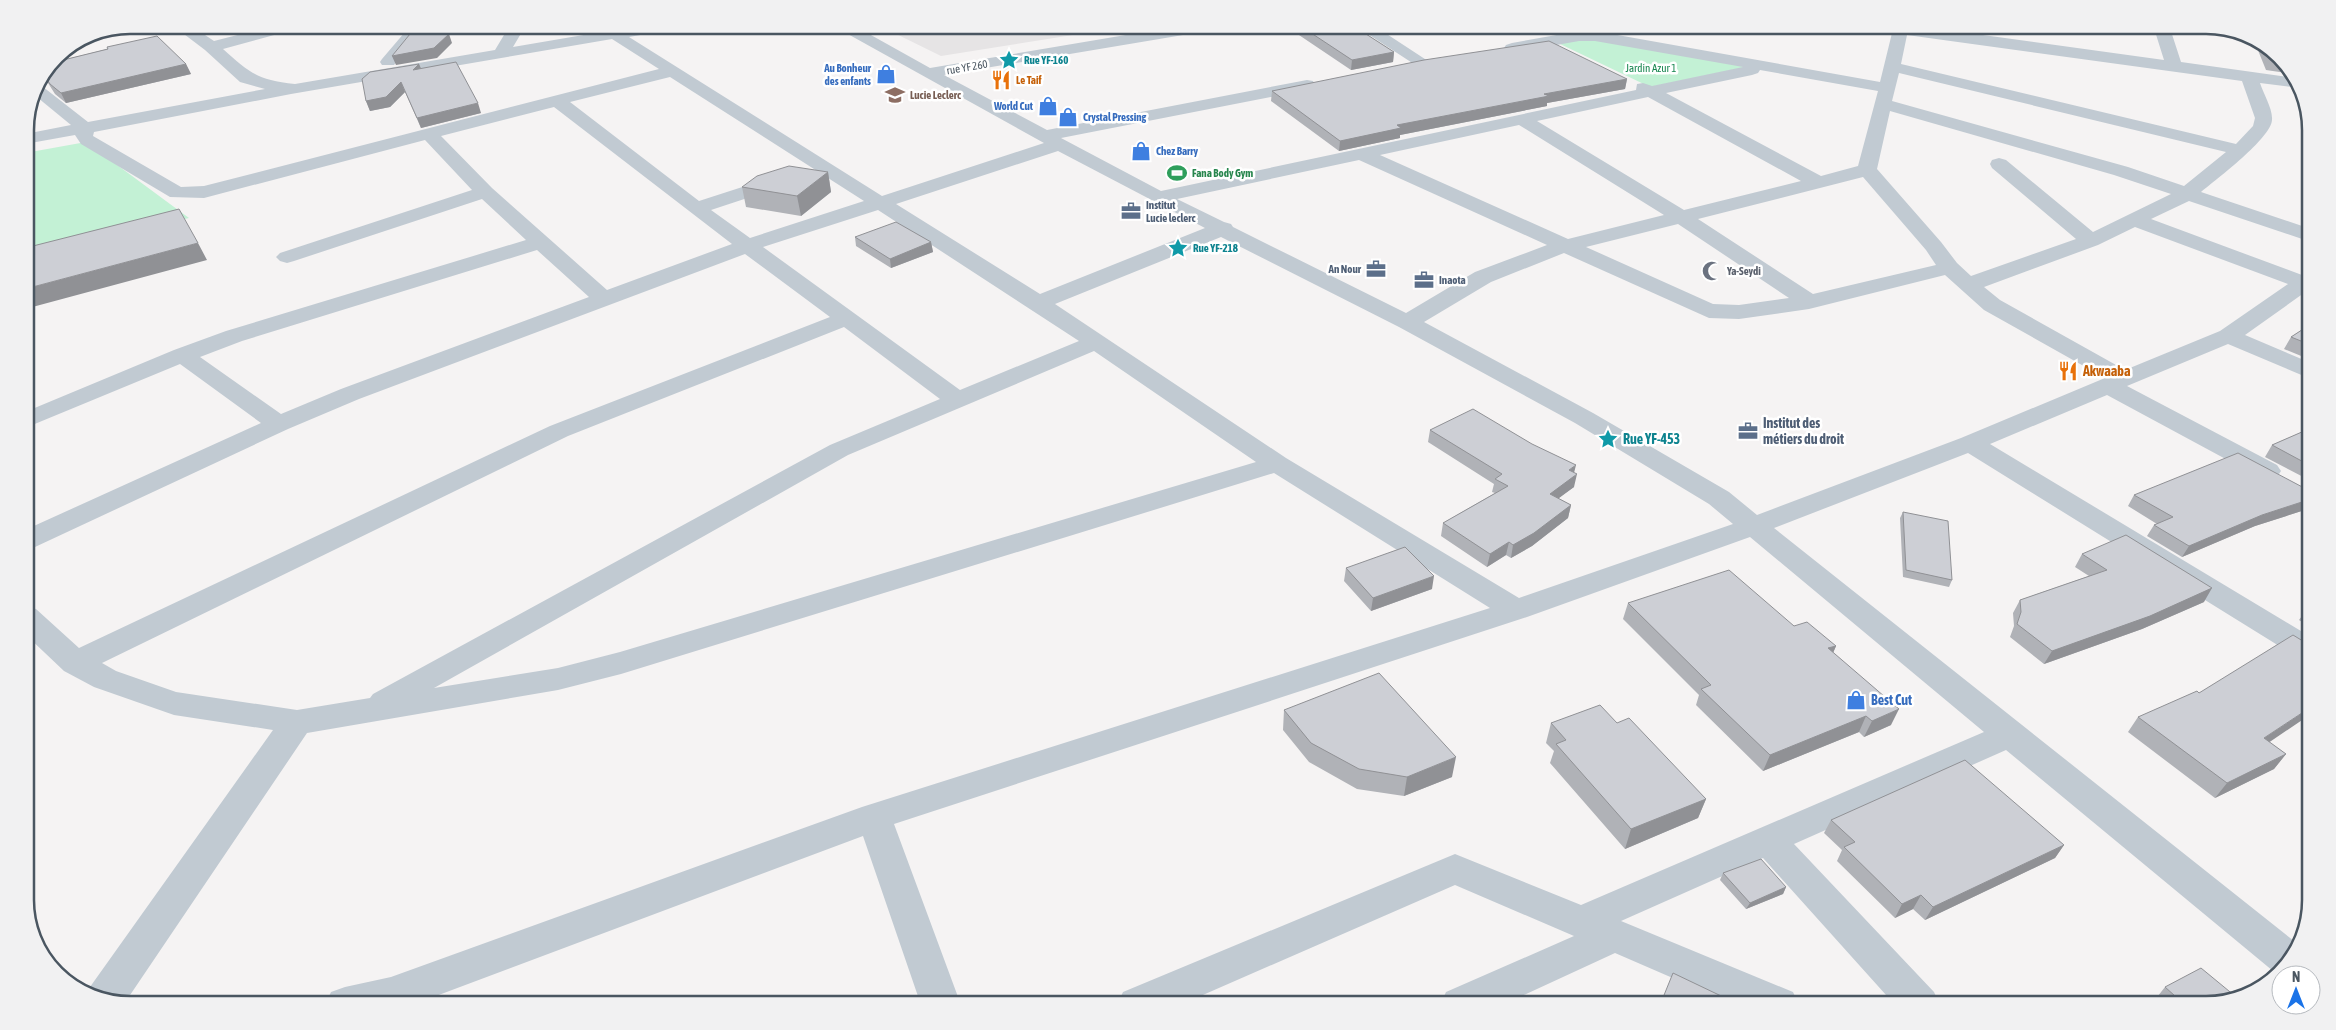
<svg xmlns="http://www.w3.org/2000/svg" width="2336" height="1030" font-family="'Asap Condensed',sans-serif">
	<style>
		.education { fill: #e6e4e5 }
		.green { fill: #c3f1d5 }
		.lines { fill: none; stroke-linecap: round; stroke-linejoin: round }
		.minor { fill: #c1cad2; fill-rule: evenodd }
		.wall { fill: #b0b2b7 }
		.shaded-wall { fill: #909195 }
		.building { fill: #cdcfd5; stroke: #909195 }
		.labels { text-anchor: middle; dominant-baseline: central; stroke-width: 5; stroke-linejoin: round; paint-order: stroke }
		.far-culture-label { font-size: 11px; font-weight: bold; fill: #0d838f; stroke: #fff; text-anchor: start }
		.far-street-label { font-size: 11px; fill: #4a5661; stroke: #fff }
		.far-shop-label { font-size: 11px; font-weight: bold; fill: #366cbe; stroke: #fff; text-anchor: end }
		.far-park-label { font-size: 11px; fill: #17864f; stroke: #fff }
		.far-food-label { font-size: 11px; font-weight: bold; fill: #c56008; stroke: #fff; text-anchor: start }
		.far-education-label { font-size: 11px; font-weight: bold; fill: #785e54; stroke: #fff; text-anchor: start }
		.far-leisure-label { font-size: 11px; font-weight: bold; fill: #27864d; stroke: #fff; text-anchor: start }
		.far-service-label { font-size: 11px; font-weight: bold; fill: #4e5e75; stroke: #fff; text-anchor: start }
		.far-worship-label { font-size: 11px; font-weight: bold; fill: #5b616d; stroke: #fff; text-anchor: start }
		.food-label { font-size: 14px; font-weight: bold; fill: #c56008; stroke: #fff; text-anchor: start }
		.service-label { font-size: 14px; font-weight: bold; fill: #4e5e75; stroke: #fff; text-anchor: start }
		.culture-label { font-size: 14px; font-weight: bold; fill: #0d838f; stroke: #fff; text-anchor: start }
		.shop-label { font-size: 14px; font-weight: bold; fill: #366cbe; stroke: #fff; text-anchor: start }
		.rim { fill: none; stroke: #4a5661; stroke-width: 2.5 }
	</style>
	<rect width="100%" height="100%" fill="#f5f3f3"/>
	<path class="education" d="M878,25H1136L941,56Z"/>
	<path class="green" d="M1589,38L1746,67L1650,87L1558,43Z
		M86,142L189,218L25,256V153Z"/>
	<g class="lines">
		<path class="minor" d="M172,25H190L214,41L277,25H303L300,28L223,49C250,73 257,80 295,84L495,50L510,25H526L513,47L642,25H677L669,30L629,37L882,196L1044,143L837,28L834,25H853L930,68L1185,25H1221L1213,30L944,75L1047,130L1307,80L1313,81L1315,85L1313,89L1307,90L1061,138L1161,191L1636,90L1637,84L1643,83L1652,86L1743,67L1595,41H1579L1512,53L1506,51L1504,48L1506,45L1512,43L1579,31H1595L1880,82L1892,33L1867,30L1859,25H1910L2164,60L2153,25H2169L2181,62L2295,78L2299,88L2260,83C2263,93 2273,109 2272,120C2271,138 2217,179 2201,192L2311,229V242L2189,201L2151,219L2302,275L2311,272V288L2245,335L2311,363V379L2228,344L2127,386L2277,465L2281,471L2277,477L2268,479L2259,477L2107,395L1990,444L2311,637V662L2300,659L1968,453L1774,528L2299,945L2277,972L2273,971L2006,750L1794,844L1934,992L1940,1005H1895L1763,858L1621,921L1793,992L1799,1005H1735L1615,953L1502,1005H1440L1446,992L1574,936L1455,885L1180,1005H1117L1123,992L1455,854L1581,905L1984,732L1750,537L1527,617L894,824L961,1005H921L863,836L412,1005H325L331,992L345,987L391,977L862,807L1490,608L1274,473L621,674L558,690L307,733L124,1004L90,997L87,995L90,987L273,730L174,715L94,687L64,671L25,634V606L36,609L79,648L550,426L830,317L745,254L359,399L288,429L35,547L25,550V530L261,423L180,364L25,428V412L174,350L226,331L526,240L482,199L294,261L287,263L280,261L276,257L280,253L472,190L425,140L204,198L170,197L81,144L75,135L25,144V134L71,125L32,93L38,83L88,122L265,89L240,82L205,50ZM1907,35L2242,81L2255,118L2253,126L2236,144L1901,64ZM612,39L659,69L204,186L181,187L93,136L94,132L291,94ZM1760,70L1878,91L1858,166L1821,176L1666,93L1752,75L1758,73ZM1899,73L2226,152L2184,186L2128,167L1892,101ZM670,77L864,201L750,238L711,210L787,185L790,181L787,177L780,175L773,177L699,201L570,102ZM1648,97L1801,181L1684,210L1537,121ZM554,107L732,244L607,290L492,188L441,136ZM1890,111L2114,175L2171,194L2093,232L2006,160L1999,158L1992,160L1990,164L1992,168L2076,239L1971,276L1957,263L1941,242L1877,169ZM1519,125L1664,215L1568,239L1380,155ZM1058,151L1205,228L1040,294L896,204ZM1359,160L1547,245L1475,272L1406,313L1233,227L1231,224L1224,222L1177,199ZM1863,177L1926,250L1936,265L1813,294L1698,219ZM878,210L1079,341L960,390L763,247ZM1678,224L1789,298L1739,305L1713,304L1586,247ZM2135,227L2288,284L2220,331L2125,370L2000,300L1984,287L2098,245ZM1221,237L1399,327L1575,423L1709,504L1733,524L1519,598L1286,458L1055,304ZM537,250L589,297L341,389L281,414L200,357L242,341ZM1564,253L1709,318L1739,319L1809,309L1945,275L1984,310L2105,378L1961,438L1757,515L1729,492L1593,413L1424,322L1491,282ZM844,327L940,399L830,445L373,694L370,698L297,710L176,692L116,671L102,663L568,436ZM1094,351L1256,462L620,652L558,668L434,688L848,455Z
			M411,25H427L394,65H382L380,62L382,59Z
			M1354,25H1373L1431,63L1429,66H1417Z
			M2173,25H2206L2246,33L2251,37L2181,30Z"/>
	</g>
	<path class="wall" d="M1293,25H1352L1394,52L1393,62L1351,70L1293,31Z
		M2253,38L2293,71L2294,74L2266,70Z
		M107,47L186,64L191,74L66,103L55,94L43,75L51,63L107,49Z
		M419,64L421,69L481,113L421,128L405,92L390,107L370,111L366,101Z
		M1627,79L1625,89L1547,103V106L1400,135V138L1339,151L1271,101L1272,91Z
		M828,172L831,192L801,216L746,207L742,187Z
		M855,237L931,242L933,252L891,268L856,246Z
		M2311,324V360L2284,349L2291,337Z
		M2311,428V481L2265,457L2272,445Z
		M1430,430L1574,487L1558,498L1571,505L1568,518L1532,546L1511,558L1506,555L1487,567L1441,536L1443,523L1495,493L1492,492L1494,484L1428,442Z
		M2308,490L2311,491V508L2255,526L2182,557L2147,536L2154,525L2157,524L2128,506L2134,495Z
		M1903,512L1952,580L1949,587L1903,577L1900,518Z
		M2082,554L2204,602L2142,629L2044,664L2010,637L2014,626L2013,613L2020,600L2089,576L2075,567Z
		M1346,568L1432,589L1371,611L1344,581Z
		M1628,603L1794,626L1836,646L1833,653L1891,725L1864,737L1859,732L1763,771L1696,705L1699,695L1623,619Z
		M2310,605H2311V628L2299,620Z
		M2311,629V635L2308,633Z
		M1284,710L1452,777L1404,796L1357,789L1309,762L1283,730Z
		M2138,717L2269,742L2286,754L2274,769L2215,798L2128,732Z
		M1551,723H1617L1706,799L1698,818L1625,849L1550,763L1554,751L1546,743Z
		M1831,820L2064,845L2055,858L1925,920L1913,909L1895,918L1837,861L1842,850L1824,833Z
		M1723,873L1786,887L1783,894L1746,909L1720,880Z
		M2165,987L2206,1005H2159L2154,1001Z"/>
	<path class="shaded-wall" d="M449,34L452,43L437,58L396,65L392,56Z
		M1394,52L1393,62L1351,70L1352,60Z
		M186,64L191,74L66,103L61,93Z
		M419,64L423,73L413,70Z
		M1627,79L1625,89L1547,103V106L1400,135V138L1339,151L1340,141L1397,125L1544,94Z
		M401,82L405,92L390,107L370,111L366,101Z
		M478,103L481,113L421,128L417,118Z
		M828,172L831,192L801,216L797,196Z
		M931,242L933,252L891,268L890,259Z
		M198,243L207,260L25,309V289Z
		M1576,465L1573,477L1577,474L1574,487L1547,507L1550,494L1569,470Z
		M2311,499V508L2255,526L2182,557L2189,546L2262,515Z
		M1571,505L1568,518L1532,546L1511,558L1513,545Z
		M1509,542L1506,555L1487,567L1490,554Z
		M1434,576L1432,589L1371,611L1373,598Z
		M2212,588L2204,602L2142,629L2044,664L2052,651Z
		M1836,646L1829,662L1828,648Z
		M2311,707V714L2252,754L2264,738Z
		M1899,709L1891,725L1864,737L1872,721Z
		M1866,716L1859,732L1763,771L1770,755Z
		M2286,754L2274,769L2215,798L2227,783Z
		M1456,757L1452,777L1404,796L1407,777Z
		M1706,799L1698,818L1625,849L1631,829Z
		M2064,845L2055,858L1925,920L1933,907Z
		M1786,887L1783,894L1746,909L1750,903Z
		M1921,895L1913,909L1895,918L1902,904Z"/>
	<path class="building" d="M1299,25H1352L1394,52L1352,60Z
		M410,34H449L434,48L392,56Z
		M157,36L186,64L61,93L50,84L43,74L51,63L108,49L107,47Z
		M1549,41L1627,79L1544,94L1549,96L1397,125L1401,128L1340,141L1272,91L1424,60Z
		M2266,49L2281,62L2271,60Z
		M456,62L478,103L417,118L401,82L386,97L366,101L362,79L370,72L419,64L413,70Z
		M789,166L828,172L797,196L742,187L757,176Z
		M179,209L198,243L25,289V248Z
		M896,222L931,242L890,259L855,237Z
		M2311,324V345L2291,337Z
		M1473,409L1532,444L1576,465L1569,470L1577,474L1550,494L1571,505L1534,533L1513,545L1509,542L1490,554L1443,523L1508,486L1495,479L1502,474L1430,430Z
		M2311,428V466L2272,445Z
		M2238,453L2308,490L2311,491V499L2262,515L2189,546L2154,525L2173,517L2134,495Z
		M1903,512L1948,521L1952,580L1906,570Z
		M2126,535L2212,588L2150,616L2052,651L2017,624L2021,612L2020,600L2107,570L2082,554Z
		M1405,547L1434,576L1373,598L1346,568Z
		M1729,570L1794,626L1807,622L1836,646L1828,648L1899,709L1872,721L1866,716L1770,755L1701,689L1711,685L1628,603Z
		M2293,635L2311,646V707L2264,738L2286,754L2227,783L2138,717L2197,691L2199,693Z
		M1379,673L1456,757L1407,777L1359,769L1311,743L1284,710Z
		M1600,705L1617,723L1629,718L1706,799L1631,829L1556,744L1566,740L1551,723Z
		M1965,760L2064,845L1933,907L1921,895L1902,904L1844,847L1855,842L1831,820Z
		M1761,859L1786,887L1750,903L1723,873Z
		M2201,968L2235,996L2206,1005H2185L2165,987Z
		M1673,973L1740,1005H1660Z"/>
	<defs>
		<symbol id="sight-bare" viewBox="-9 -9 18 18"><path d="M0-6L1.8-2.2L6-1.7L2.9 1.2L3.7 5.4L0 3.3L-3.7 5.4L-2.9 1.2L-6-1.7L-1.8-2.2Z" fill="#0f9aa8" stroke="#fff" stroke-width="2.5" paint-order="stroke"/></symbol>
		<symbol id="shop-bare" viewBox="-9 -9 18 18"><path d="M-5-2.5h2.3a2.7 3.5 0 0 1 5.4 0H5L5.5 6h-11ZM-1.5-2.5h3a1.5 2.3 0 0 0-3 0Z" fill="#3f7fe0" stroke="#fff" stroke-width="2.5" paint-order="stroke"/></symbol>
		<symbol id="restaurant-bare" viewBox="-9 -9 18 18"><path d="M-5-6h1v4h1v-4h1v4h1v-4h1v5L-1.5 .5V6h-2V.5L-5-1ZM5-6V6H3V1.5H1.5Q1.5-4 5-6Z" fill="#e8710a" stroke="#fff" stroke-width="2.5" paint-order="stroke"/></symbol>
		<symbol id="school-bare" viewBox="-9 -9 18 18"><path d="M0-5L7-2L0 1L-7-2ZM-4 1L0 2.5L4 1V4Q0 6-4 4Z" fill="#8d6e63" stroke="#fff" stroke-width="2.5" paint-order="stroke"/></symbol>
		<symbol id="stadium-bare" viewBox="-9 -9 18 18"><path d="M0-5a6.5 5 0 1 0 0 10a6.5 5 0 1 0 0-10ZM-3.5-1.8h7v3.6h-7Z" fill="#2e9e5b" stroke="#fff" stroke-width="2.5" paint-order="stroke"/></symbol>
		<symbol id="office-bare" viewBox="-9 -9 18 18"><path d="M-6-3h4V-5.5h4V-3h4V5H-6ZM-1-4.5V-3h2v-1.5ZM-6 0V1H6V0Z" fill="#5c6f8a" stroke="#fff" stroke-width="2.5" paint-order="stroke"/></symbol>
		<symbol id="mosque-bare" viewBox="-9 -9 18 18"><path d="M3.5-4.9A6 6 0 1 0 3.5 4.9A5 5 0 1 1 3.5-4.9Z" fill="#6b7280" stroke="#fff" stroke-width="2.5" paint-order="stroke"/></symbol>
	</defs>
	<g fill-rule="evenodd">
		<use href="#sight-bare" x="995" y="46" width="28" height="28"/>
		<use href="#shop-bare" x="872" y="60" width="28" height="28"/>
		<use href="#restaurant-bare" x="987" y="66" width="28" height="28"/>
		<use href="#school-bare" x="881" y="81" width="28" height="28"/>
		<use href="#shop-bare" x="1034" y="92" width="28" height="28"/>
		<use href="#shop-bare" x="1054" y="103" width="28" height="28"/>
		<use href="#shop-bare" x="1127" y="137" width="28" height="28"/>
		<use href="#stadium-bare" x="1163" y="159" width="28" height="28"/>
		<use href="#office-bare" x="1117" y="197" width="28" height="28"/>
		<use href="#sight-bare" x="1164" y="234" width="28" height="28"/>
		<use href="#office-bare" x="1362" y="255" width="28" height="28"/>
		<use href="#mosque-bare" x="1698" y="257" width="28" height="28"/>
		<use href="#office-bare" x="1410" y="266" width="28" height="28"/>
		<use href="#restaurant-bare" x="2054" y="357" width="28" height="28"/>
		<use href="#office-bare" x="1734" y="417" width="28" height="28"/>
		<use href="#sight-bare" x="1594" y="425" width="28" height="28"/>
		<use href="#shop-bare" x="1842" y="686" width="28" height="28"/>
	</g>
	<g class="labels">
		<g class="far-culture-label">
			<text x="1024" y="60">Rue YF-160</text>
			<text x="1193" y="248">Rue YF-218</text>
		</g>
		<g class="far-street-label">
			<text transform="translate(967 67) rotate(-10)">rue YF 260</text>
		</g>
		<g class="far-shop-label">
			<text x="871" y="68">Au Bonheur<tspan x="871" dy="13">des enfants</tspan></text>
			<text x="1033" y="106">World Cut</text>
			<text x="1083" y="117" text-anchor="start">Crystal Pressing</text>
			<text x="1156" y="151" text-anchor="start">Chez Barry</text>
		</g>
		<g class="far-park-label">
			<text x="1651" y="68">Jardin Azur 1</text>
		</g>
		<g class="far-food-label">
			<text x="1016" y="80">Le Taif</text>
		</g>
		<g class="far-education-label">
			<text x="910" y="95">Lucie Leclerc</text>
		</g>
		<g class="far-leisure-label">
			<text x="1192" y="173">Fana Body Gym</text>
		</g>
		<g class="far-service-label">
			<text x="1146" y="205">Institut<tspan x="1146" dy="13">Lucie leclerc</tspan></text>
			<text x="1361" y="269" text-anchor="end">An Nour</text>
			<text x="1439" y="280">Inaota</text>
		</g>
		<g class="far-worship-label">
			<text x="1727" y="271">Ya-Seydi</text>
		</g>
		<g class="food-label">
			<text x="2083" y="371">Akwaaba</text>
		</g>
		<g class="service-label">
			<text x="1763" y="423">Institut des<tspan x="1763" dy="16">métiers du droit</tspan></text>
		</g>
		<g class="culture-label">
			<text x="1623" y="439">Rue YF-453</text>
		</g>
		<g class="shop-label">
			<text x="1871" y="700">Best Cut</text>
		</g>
	</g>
	<path d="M0 0H2336V1030H0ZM130 34H2206A96 96 0 0 1 2302 130V900A96 96 0 0 1 2206 996H130A96 96 0 0 1 34 900V130A96 96 0 0 1 130 34Z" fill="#f1f1f2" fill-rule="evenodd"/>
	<path class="rim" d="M130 34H2206A96 96 0 0 1 2302 130V900A96 96 0 0 1 2206 996H130A96 96 0 0 1 34 900V130A96 96 0 0 1 130 34Z"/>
	<g transform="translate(2296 990)"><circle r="24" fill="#ffffff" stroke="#b7bbc0"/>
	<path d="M0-4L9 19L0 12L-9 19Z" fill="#1a73e8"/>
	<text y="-8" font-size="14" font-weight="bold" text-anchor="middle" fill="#4a5661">N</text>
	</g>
</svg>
